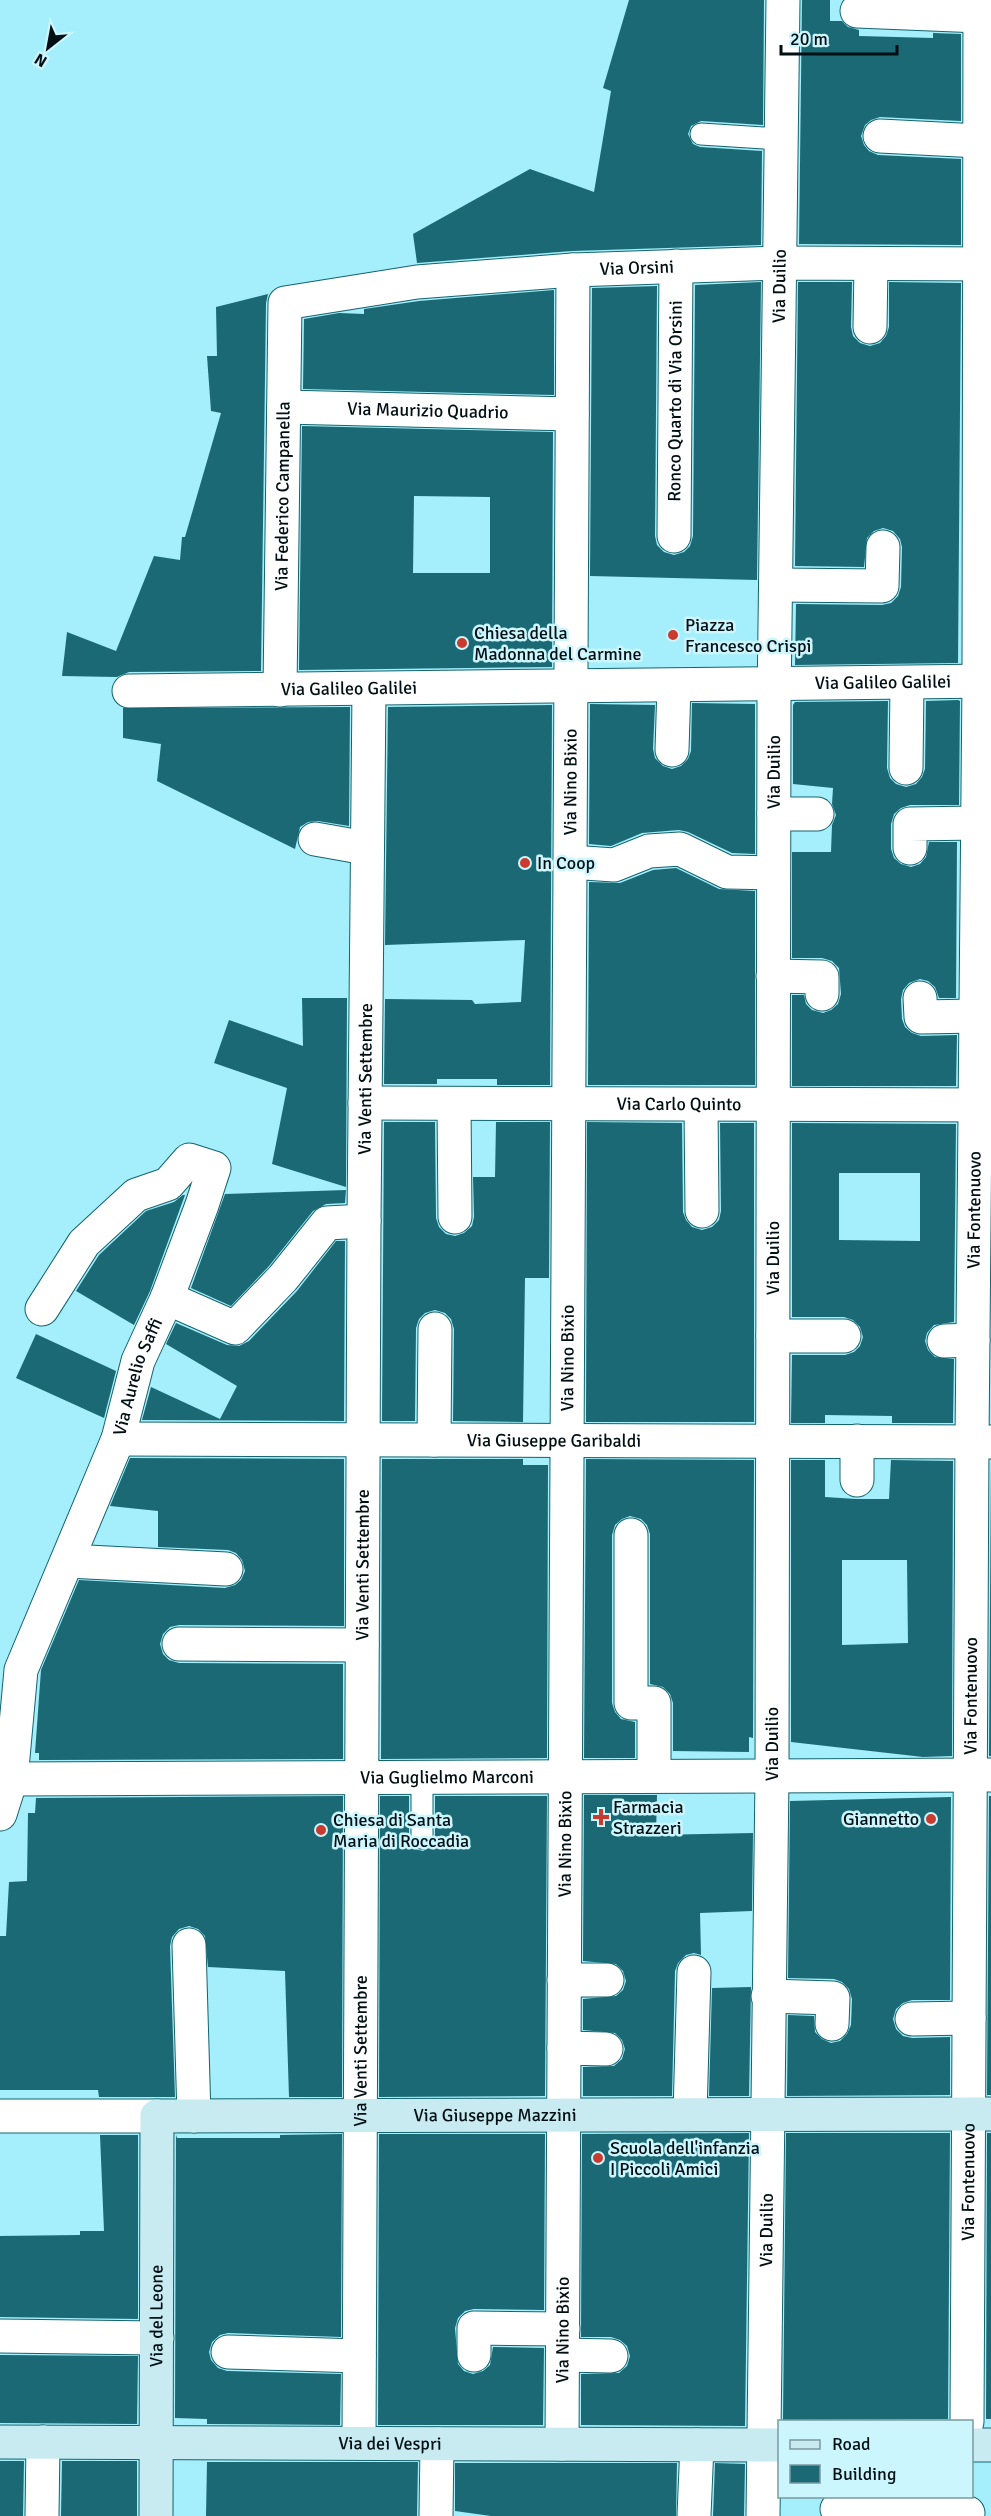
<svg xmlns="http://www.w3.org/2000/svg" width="991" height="2516" font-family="Signika,sans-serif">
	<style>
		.building { fill: #1b6975; fill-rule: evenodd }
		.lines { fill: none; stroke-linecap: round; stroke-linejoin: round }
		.lane-casing { stroke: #12646f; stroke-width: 23 }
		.street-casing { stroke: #12646f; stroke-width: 35 }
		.secondary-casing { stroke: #12646f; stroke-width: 35 }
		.lane { stroke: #fff; stroke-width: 21 }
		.street { stroke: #fff; stroke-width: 33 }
		.secondary { stroke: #c8ebf1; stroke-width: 33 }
		.poi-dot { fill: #c93b2e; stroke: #ccf6fe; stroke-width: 2 }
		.labels { text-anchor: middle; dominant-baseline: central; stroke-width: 5; stroke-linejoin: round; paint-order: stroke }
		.street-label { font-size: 18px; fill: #000f13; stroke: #ccf6fe }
		.poi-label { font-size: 18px; fill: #000f13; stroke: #ccf6fe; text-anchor: start }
	</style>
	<rect width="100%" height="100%" fill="#a5eefb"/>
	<path class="building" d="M629,0H764L763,125L701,121L691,126L688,134L693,144L700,147L762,151L761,245L572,251L417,263L413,234L530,169L594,192L611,91L603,88Z
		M802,0H830V21H842L848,27L859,30V36L933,38V33L961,34V121L880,117L871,120L865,125L861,136L864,145L869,151L878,155L961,159V245L799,244Z
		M761,282L757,580L590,576L592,288L657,286L655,536L657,545L664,552L674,555L684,552L690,546L693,536L695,285Z
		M798,282H852L851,327L853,336L860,343L870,346L880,343L886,336L889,327V282L961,283L958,663L795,665L796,604L882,605L891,603L898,596L901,587L902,547L900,539L893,531L883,528L874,531L867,538L864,567L795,566Z
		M554,290V395L303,389L304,319L339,313L364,314V309L419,301Z
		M268,294L266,303L261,671L129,672L117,677L62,676L67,632L116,651L154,556L180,560L182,537H185L221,413L211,411L207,356H217L216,307Z
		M302,426L553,432L552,667L299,670ZM414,496L490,497V573H413Z
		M958,700L960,701L959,805H910L901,808L894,814L891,824V849L894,858L901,864L911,867L920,864L926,857L929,842H957L956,998H939L935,987L928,981L920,979L909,983L903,990L901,999L902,1019L905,1027L912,1033L921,1036L957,1035L956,1086H792V995H804L806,1004L812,1010L823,1013L831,1010L838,1004L841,994L839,968L832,961L822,958H792V852H831L832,825L836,815L832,804L833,788L793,784V705L795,702L888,701L887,768L890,778L896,784L906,787L916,784L922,777L925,769L926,701Z
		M692,703L755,704V854L732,853L688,832L679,830L642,833L611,846L589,844L590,704L655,705L653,749L655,758L663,766L672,769L681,766L688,759L691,751Z
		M552,705L550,1085H497V1079H437V1084H384L385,999L472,1000L475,1004L521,1002L525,940L385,945L388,707Z
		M350,707L349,826L318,821L308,822L300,827L295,849L157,781L161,744L123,738V708Z
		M676,868L719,889L755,891V1085H588L589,882L620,883L653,870Z
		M302,998H347L346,1187L272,1164L287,1088L214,1063L229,1020L303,1046Z
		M384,1122H435L436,1218L439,1227L446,1234L455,1236L464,1233L472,1226L474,1217L473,1177H495L496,1122H550L549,1278H525L523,1422L453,1421L454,1329L451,1319L445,1313L435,1310L425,1313L419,1319L416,1328L415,1421H382Z
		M587,1122L682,1123L683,1212L686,1220L692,1227L702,1230L712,1227L719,1220L721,1211L720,1123H754V1422H586Z
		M792,1123L956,1124L954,1322L934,1325L927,1333L925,1341L928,1350L935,1357L954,1359L953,1423H892V1416L825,1415V1423H791L792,1355H845L854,1352L860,1346L863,1337L860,1327L853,1320L844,1317H792ZM839,1173H920V1241L839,1240Z
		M346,1190L345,1203L326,1204L313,1211L269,1266L231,1306L191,1288L225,1194Z
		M183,1195H185L150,1291L134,1325L76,1291L99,1255L146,1211L174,1202Z
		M336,1241H345L344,1421L142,1420L151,1387L220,1419L237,1386L166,1344L176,1323L227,1345L239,1346L249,1341L297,1291Z
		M36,1334L116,1371L104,1418L16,1378Z
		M130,1458L344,1459V1626L179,1625L170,1627L163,1634L160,1644L163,1654L169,1660L179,1663L343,1664V1759L39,1760V1753H35L41,1670L79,1580L225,1588L235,1585L241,1580L245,1571L242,1560L236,1553L228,1550L158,1547V1511L110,1506Z
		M382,1459H523V1465H548L547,1758L381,1759Z
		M586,1459L754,1460L753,1738L749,1737V1752L673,1751V1703L670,1694L663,1687L650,1684V1534L647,1525L641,1519L630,1516L622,1519L615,1525L612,1535V1703L615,1712L621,1719L635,1722V1758H584Z
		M791,1460H825V1497L856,1499H889L891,1460L953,1461L952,1756L923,1757L791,1742ZM842,1560H907L908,1643L842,1645Z
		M991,1461V1756H989Z
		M584,1795H657L656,1835L753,1833L752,1911L700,1913L701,1955L694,1953L686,1955L678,1963L675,1971L672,2096H583V2067L614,2066L622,2059L625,2049L622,2040L615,2033L583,2030V1999L616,1996L623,1990L626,1981L623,1971L616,1964L583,1961Z
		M343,1796L342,2097H289L285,1971L208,1967L205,1936L198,1929L189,1926L179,1929L172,1937L170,1946L175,2097H99L98,2090H0V1936H6L9,1882L27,1881L28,1813H35L36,1798Z
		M380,1796H409V1839L415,1849L423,1851L433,1845L435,1839V1796H547L545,2096L379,2097Z
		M989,1796H991V2095H987Z
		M951,1797L950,2000H912L903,2003L896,2009L893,2019L896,2029L903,2036L912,2038L950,2037V2095L787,2096L788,2015L814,2016L815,2032L822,2039L831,2043L840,2041L847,2034L851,2025L852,1999L849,1989L842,1982L834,1979L788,1978L790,1801Z
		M751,1987L749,2096H709L712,1988Z
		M749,2133L745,2426L581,2425V2374L619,2373L627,2366L630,2356L627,2346L620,2340L611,2337H581L582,2134Z
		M786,2133H950L948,2419L783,2420Z
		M987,2133H991V2419H986Z
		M342,2134L341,2337L228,2333L220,2335L212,2342L209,2352L211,2360L218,2368L227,2371L341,2374L340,2425L207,2424V2419L175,2418L176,2135L177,2138H280V2135Z
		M379,2134H545L544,2310L474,2309L465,2311L458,2318L455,2328L458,2364L464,2371L473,2374L483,2371L490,2365L493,2347L544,2348L543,2425H378Z
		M100,2135H138V2319L0,2317V2236L80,2235V2231H104Z
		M0,2355L138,2356L137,2424L0,2423Z
		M0,2461H24L23,2516H0Z
		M62,2461H137V2516H61Z
		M207,2462H418L417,2516H206Z
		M455,2463H677L676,2516H491L455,2511Z
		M715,2463L745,2464L744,2516H713Z"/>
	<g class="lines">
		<defs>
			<path id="lane" d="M701,134L780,139
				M422,1838V1777"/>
			<g id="street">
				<path d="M857,11L980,16"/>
				<path d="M880,136L979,141"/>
				<path d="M870,327L871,264"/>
				<path id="s1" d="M284,407L572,414"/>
				<path id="s2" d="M674,536L676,266"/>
				<path d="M776,585L882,586L883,547"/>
				<path id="s3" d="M280,690L285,303L417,282L573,270L778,263L991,264"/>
				<path id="s4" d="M129,691L991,681"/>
				<path d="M672,750L674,686"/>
				<path d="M906,768L907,683"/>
				<path d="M774,814H817"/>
				<path d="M315,839L366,848"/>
				<path d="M910,848V824L978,823"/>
				<path d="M570,862L614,865L649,851L680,849L727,872L773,873"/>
				<path d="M773,976L822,977V994"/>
				<path d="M920,998L921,1017L976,1016"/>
				<path id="s5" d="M365,1103L991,1105"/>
				<path d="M454,1104L455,1217"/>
				<path d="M701,1106L702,1211"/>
				<path d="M167,1298L235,1328L283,1278L327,1223L364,1221"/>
				<path d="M773,1336H844"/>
				<path d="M944,1341L973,1340"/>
				<path id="s6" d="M118,1439L991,1442"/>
				<path d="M434,1440L435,1329"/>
				<path d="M857,1441V1480"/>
				<path d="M631,1535V1703H654V1776"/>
				<path d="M68,1561L226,1569"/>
				<path d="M179,1644L362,1645"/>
				<path id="s7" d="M11,1779L991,1775"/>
				<path id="s8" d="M0,1814L11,1779L21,1670L118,1439L138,1361L167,1298L202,1205L214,1168L189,1160L168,1184L136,1195L84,1243L42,1309"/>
				<path d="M189,1945L194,2116"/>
				<path d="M564,1980H607"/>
				<path d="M768,1996L833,1998L832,2024"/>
				<path d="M912,2019L969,2018"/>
				<path d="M564,2048L606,2049"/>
				<path d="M690,2114L694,1972"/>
				<path d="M0,2116H157"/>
				<path d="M0,2336L157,2338"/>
				<path d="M228,2352L359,2356"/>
				<path d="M474,2355V2328L563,2329"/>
				<path d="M563,2355L611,2356"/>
				<path id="s9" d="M967,2422L972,1442L979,681L980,0"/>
				<path id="s10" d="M359,2443L364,1221L369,689"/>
				<path id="s11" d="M562,2444L573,270"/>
				<path d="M837,2509L968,2513"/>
				<path d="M694,2515L697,2445"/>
				<path d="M42,2516L43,2442"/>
				<path d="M436,2516L437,2444"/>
				<path id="s12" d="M763,2516L772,1776L774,704L783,0"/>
			</g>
			<g id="secondary">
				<path id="s13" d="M0,2442L780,2445"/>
				<path d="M972,2445H991"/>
				<path id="s14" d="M156,2516L157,2116L991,2114"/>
			</g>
		</defs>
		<use href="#lane" class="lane-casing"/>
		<use href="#street" class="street-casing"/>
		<use href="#secondary" class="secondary-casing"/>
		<use href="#lane" class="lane"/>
		<use href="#street" class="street"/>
		<use href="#secondary" class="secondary"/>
	</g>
	<g class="poi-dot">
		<circle cx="673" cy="635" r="6"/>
		<circle cx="462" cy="643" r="6"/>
		<circle cx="525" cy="863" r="6"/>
		<path d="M598 1808h6v6h6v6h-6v6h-6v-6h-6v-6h6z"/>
		<circle cx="931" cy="1819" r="6"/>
		<circle cx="321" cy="1830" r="6"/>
		<circle cx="598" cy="2158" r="6"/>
	</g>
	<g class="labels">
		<g class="street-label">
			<text stroke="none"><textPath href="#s3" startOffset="741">Via Orsini</textPath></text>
			<text stroke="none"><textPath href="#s12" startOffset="2230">Via Duilio</textPath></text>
			<text stroke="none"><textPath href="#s2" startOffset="135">Ronco Quarto di Via Orsini</textPath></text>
			<text stroke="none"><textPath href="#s1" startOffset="144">Via Maurizio Quadrio</textPath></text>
			<text stroke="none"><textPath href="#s3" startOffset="194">Via Federico Campanella</textPath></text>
			<text stroke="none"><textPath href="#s4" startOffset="754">Via Galileo Galilei</textPath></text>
			<text stroke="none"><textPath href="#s4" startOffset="220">Via Galileo Galilei</textPath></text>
			<text stroke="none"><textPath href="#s12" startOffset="1744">Via Duilio</textPath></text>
			<text stroke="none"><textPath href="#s11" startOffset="1662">Via Nino Bixio</textPath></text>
			<text stroke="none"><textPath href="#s10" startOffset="1364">Via Venti Settembre</textPath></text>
			<text stroke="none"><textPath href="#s5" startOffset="314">Via Carlo Quinto</textPath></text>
			<text stroke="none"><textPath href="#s9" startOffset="1212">Via Fontenuovo</textPath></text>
			<text stroke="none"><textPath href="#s12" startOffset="1258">Via Duilio</textPath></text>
			<text stroke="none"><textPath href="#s11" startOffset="1086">Via Nino Bixio</textPath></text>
			<text stroke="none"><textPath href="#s8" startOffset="462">Via Aurelio Saffi</textPath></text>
			<text stroke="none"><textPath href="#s6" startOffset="436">Via Giuseppe Garibaldi</textPath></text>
			<text stroke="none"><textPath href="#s10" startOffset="878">Via Venti Settembre</textPath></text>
			<text stroke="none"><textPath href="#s9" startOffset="726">Via Fontenuovo</textPath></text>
			<text stroke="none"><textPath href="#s12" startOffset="772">Via Duilio</textPath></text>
			<text stroke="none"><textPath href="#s7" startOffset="436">Via Guglielmo Marconi</textPath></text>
			<text stroke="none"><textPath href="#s11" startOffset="600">Via Nino Bixio</textPath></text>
			<text stroke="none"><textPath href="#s10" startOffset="392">Via Venti Settembre</textPath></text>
			<text stroke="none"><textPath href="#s14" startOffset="738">Via Giuseppe Mazzini</textPath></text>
			<text stroke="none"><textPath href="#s9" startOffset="240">Via Fontenuovo</textPath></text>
			<text stroke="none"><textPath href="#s12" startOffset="286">Via Duilio</textPath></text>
			<text stroke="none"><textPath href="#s14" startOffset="200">Via del Leone</textPath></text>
			<text stroke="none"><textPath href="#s11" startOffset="114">Via Nino Bixio</textPath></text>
			<text stroke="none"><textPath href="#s13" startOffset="390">Via dei Vespri</textPath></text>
		</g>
		<g class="poi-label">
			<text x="685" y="625">Piazza<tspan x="685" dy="21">Francesco Crispi</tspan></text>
			<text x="474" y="633">Chiesa della<tspan x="474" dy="21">Madonna del Carmine</tspan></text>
			<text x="537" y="863">In Coop</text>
			<text x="613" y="1807">Farmacia<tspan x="613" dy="21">Strazzeri</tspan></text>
			<text x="919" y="1819" text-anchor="end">Giannetto</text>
			<text x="333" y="1820">Chiesa di Santa<tspan x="333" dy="21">Maria di Roccadia</tspan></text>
			<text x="610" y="2148">Scuola dell'infanzia<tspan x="610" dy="21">I Piccoli Amici</tspan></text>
		</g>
	</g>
	<rect x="778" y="2420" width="195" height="78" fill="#ccf6fe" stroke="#7a9aa0" stroke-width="1.5"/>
	<rect x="790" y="2440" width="30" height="9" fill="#c8ebf1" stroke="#7a9aa0" stroke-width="1.5"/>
	<text x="832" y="2450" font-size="18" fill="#000f13">Road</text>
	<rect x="790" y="2465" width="30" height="18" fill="#1b6975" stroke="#7a9aa0" stroke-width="1.5"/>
	<text x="832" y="2480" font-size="18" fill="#000f13">Building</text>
	<g transform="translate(48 48) rotate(211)" stroke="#ccf6fe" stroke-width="4.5" paint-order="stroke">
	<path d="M0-4.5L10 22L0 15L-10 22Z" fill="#000f13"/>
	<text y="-9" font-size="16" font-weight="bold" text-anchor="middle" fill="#000f13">N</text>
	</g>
	<path d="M781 45v9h116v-9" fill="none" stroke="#000f13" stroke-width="3"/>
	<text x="790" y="45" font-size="18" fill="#000f13" stroke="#ccf6fe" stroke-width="4.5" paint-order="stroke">20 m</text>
</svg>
